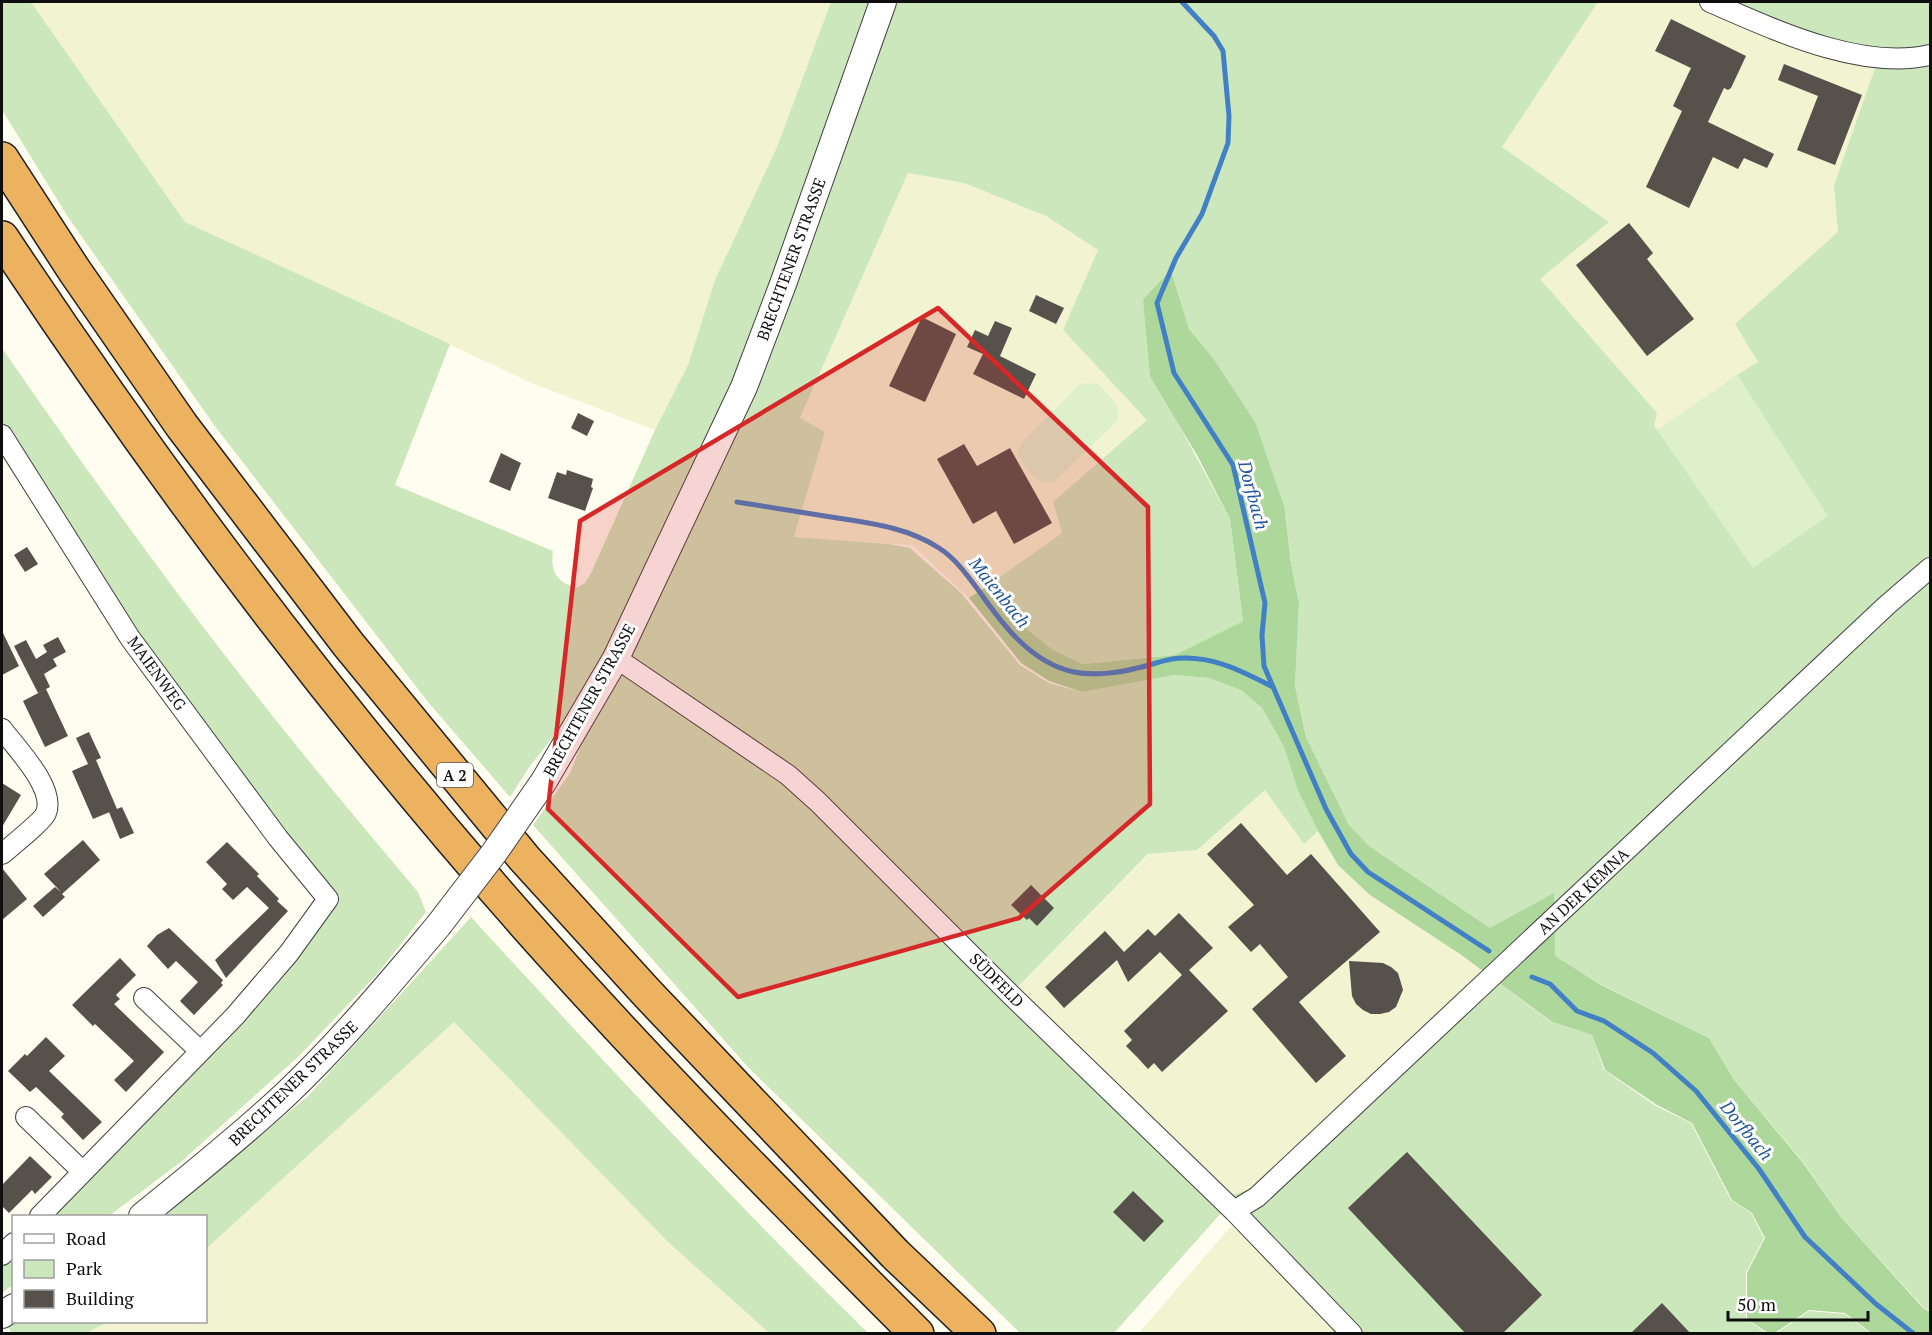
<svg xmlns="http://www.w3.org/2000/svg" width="1932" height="1335" font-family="'PT Serif',serif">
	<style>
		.farmland { fill: #f1f3d1 }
		.green { fill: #cce7bb }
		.forest { fill: #aed79b }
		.pitch { fill: #deefcc }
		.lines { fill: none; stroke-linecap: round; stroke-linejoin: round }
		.stream { stroke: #4280c6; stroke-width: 5 }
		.building { fill: #56514b }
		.minor-casing { stroke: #414141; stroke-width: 22 }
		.tertiary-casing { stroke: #414141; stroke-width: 28 }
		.motorway-casing { stroke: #1f1f1f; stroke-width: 36 }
		.minor { stroke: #fff; stroke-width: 20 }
		.tertiary { stroke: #fff; stroke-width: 26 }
		.motorway { stroke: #ecb260; stroke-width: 33 }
		.tertiary-bridge-casing { stroke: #414141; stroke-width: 28; stroke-linecap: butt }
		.tertiary-bridge { stroke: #fff; stroke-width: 26 }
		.marked { fill: #d62828; fill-opacity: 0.2; stroke: #d62828; stroke-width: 4.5; stroke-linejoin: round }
		.labels { text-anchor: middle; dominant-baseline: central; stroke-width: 6; stroke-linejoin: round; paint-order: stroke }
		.shield { fill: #fff; stroke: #565656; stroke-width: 1.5 }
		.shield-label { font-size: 15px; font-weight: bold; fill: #0e0e0e }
		.street-label { font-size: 16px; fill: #0e0e0e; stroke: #fff }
		.water-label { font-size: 18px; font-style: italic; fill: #1e5399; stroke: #fff }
	</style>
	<rect width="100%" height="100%" fill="#fefdf0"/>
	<path class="farmland" d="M31,2H831L777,147L715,280L688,365L655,430L534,384L185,222Z
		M1598,2H1710L1880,57L1834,185L1839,232L1736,324L1758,362L1657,430L1653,426L1657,413L1539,278L1609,222L1502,147Z
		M908,173L964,183L1046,216L1098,250L1063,330L1148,420L1053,502L1062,533L969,598L912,545L794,538L825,432L800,419Z
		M1265,790L1304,843L1318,831L1338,865L1490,976L1262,1185L1232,1195L1013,993L1149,854L1197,850Z
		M454,1022L667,1241L769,1333L85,1334L107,1322H206V1249Z
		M1234,1223L1338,1334H1138Z"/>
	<path class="green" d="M2,2H31L185,222L450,344L395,485L553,551C550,572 557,582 576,588L585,583L592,571L655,430L688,365L715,280L777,147L831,2H1598L1502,147L1609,222L1540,279L1657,413L1654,426L1657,430L1827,516L1737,375L1758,362L1735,324L1838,232L1834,185L1879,57L1710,2H1930V1311L1924,1308L1840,1216L1804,1163L1733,1079L1709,1038L1600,984L1554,956L1490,928L1369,846L1349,825L1306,737L1295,686L1299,604L1290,558L1213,358L1189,329L1171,270L1143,299L1167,403L1230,519L1243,621L1175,655L1083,664L1053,650L1003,610L987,586L1062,533L1053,502L1147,420L1063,330L1098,250L1046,216L964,183L908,173L800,418L825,432L794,537L889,544L910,548L961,593L1020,665L1049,683L1082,692L1175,675L1210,678L1241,690L1262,708L1284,747L1298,791L1318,831L1304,844L1265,790L1197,850L1148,854L1012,993L805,776L627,665L783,779L1222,1212L1114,1333H1020L748,1067L533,825L570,773L614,660L530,766L510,797L428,702L214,425L68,217L2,110Z
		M2,348C80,461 160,573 245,681C301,753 359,822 418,892L426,912L378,973L300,1055L182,1161L109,1216H40L328,899L278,838L2,435Z
		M471,917C601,1059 731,1199 868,1333H769L667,1241L454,1022L206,1249V1216H164L308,1096Z
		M1490,976L1551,1022L1592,1035L1604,1070L1656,1106L1691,1123L1731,1200L1751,1213L1764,1238L1746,1273V1319L1766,1333H1364L1232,1195L1262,1185Z
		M13,1243V1285L2,1293V1255Z
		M1809,1311L1845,1314L1870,1333H1777Z
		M14,1322H107L85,1334L12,1333L7,1326Z"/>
	<path class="forest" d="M1171,270L1189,329L1213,358L1255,422L1284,506L1290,558L1299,604L1295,686L1306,737L1349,825L1369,846L1490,928L1554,893L1555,956L1601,985L1709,1038L1734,1080L1804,1164L1840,1216L1923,1308L1930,1312V1333H1871L1845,1313L1809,1310L1775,1333H1768L1747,1319V1273L1765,1238L1752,1213L1732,1200L1692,1123L1657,1105L1605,1070L1592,1035L1552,1022L1460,954L1370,895L1338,865L1318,831L1298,791L1284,747L1262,708L1241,690L1209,678L1175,675L1082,692L1049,681L1021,663L969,598L987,586L1003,610L1053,650L1083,664L1175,655L1243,621L1230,519L1198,457L1150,376L1143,299Z"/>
	<path class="pitch" d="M1737,375L1828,516L1753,568L1657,430Z
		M1087,383L1098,384L1115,402L1119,416L1115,423L1055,481C1036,488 1025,466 1017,452L1022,443L1079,385Z"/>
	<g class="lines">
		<path class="stream" d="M1182,2L1214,36L1223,51L1229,116L1228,143L1202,214L1176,258L1157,303L1174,373L1233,465L1265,603L1262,635L1264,666L1326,809L1351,854L1368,872L1489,951
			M737,502C768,507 799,512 831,517C869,523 907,527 939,548C956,559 967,575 979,591C1002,624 1031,663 1074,672C1092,676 1119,673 1137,668C1149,666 1160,661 1172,659C1209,654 1240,670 1271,686
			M1532,977L1550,984L1577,1011L1604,1021L1653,1053L1696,1091L1759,1169L1805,1237L1876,1304L1914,1334"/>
	</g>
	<path class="building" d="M1671,19L1746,56L1731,88L1728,90L1724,88L1708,122L1774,154L1767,168L1744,158L1738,169L1713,157L1689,208L1646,187L1682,111L1673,106L1691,68L1655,51Z
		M1784,64L1862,95L1835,165L1797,150L1818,96L1778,80Z
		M1629,223L1653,253L1647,259L1694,319L1647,356L1576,265Z
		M1036,295L1064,308L1056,324L1029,311Z
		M922,317L956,334L925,402L889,386Z
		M995,321L1012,328L1000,356L1036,374L1024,399L973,374L983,354L967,347L975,330L988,336Z
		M578,413L594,421L587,436L571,428Z
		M964,444L977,466L1010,448L1052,523L1014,544L996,511L973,524L937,459Z
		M501,453L521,463L510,491L489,482Z
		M567,470L593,479L591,487L593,488L585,511L548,498L557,472L566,475Z
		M27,547L38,564L25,572L14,555Z
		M2,631L19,666L2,675Z
		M58,637L66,652L53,659L57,666L44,674L50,687L38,693L14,646L26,640L36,659L47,652L43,645Z
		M46,689L68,736L45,747L23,701Z
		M89,732L101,758L96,760L117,809L93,819L72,771L88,764L76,738Z
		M2,783L21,795L2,827Z
		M122,807L134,833L120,839L109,812Z
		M1241,823L1287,875L1311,854L1380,932L1299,1002L1346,1056L1316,1083L1252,1009L1288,977L1260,944L1251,952L1228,927L1254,905L1207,854Z
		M83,840L100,860L62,894L65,897L43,917L33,906L55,887L61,892L44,874Z
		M227,842L259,874L257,876L279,899L277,901L288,911L226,978L215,960L269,908L247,887L233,900L222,889L227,884L206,862Z
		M2,868L27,899L2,920Z
		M1031,885L1054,908L1037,926L1029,918L1027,920L1011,905Z
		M1179,913L1213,948L1189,970L1228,1011L1162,1072L1154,1063L1148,1069L1137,1057L1126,1046L1132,1040L1124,1031L1182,975L1160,952L1128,982L1117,960L1064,1008L1045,987L1105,931L1124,952L1148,929L1155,936Z
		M169,928L223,980L221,983L223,985L194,1015L180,1001L198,982L176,961L168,969L147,946L157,935Z
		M120,958L136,975L116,995L120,999L114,1004L164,1052L126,1092L114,1080L134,1061L95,1024L93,1026L72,1005Z
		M1349,961L1383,963L1391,967L1398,973L1403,990L1396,1007L1389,1012L1380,1014H1371L1363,1010L1356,1004L1352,996Z
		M46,1037L65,1056L49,1071L102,1122L83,1140L61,1117L64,1114L36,1087L30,1092L8,1071L25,1054L27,1056Z
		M1407,1152L1542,1295L1502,1334H1466L1348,1208Z
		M30,1156L52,1177L35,1194L32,1190L9,1213L2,1206V1185Z
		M1133,1191L1164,1221L1144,1242L1113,1212Z
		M1662,1303L1691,1334H1630Z"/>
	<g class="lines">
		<defs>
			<path id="minor" d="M1710,2C1773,29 1860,71 1930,55
				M2,435L130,638L278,838L328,899L289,953L235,1016L40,1216
				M616,658L788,775L818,802L1010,994L1234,1211L1352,1334
				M2,729C16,748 56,788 46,813C43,821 10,847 2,854
				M144,998L200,1051
				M26,1117L83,1172
				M1234,1211L1257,1197L1887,605L1930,568
				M2,1255L14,1243"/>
			<path id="tertiary" d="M544,781L616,658L744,387L783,284L883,2
				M142,1216C190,1177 239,1138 285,1095C340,1043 389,984 438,926
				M2,1315L14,1307"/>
			<path id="motorway" d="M2,159L74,270L182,426L348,644L482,807L524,858L646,992L895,1254L979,1334
				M2,238C161,478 334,708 524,923C650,1065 783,1200 917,1334"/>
		</defs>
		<use href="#minor" class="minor-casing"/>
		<use href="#tertiary" class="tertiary-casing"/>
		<use href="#motorway" class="motorway-casing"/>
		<use href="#minor" class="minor"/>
		<use href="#tertiary" class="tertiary"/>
		<use href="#motorway" class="motorway"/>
		<defs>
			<path id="tertiary-bridge" d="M438,926L494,853L544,781"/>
		</defs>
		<use href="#tertiary-bridge" class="tertiary-bridge-casing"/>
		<use href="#tertiary-bridge" class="tertiary-bridge"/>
	</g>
	<path class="marked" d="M938,308L1148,507L1150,804L1019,918L738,997L548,809L580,521Z"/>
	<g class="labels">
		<rect class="shield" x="437" y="763" width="36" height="24" rx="4.5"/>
		<g class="shield-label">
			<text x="455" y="775">A 2</text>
		</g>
		<g class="street-label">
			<text transform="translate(791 259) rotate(-70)">BRECHTENER STRASSE</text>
			<text transform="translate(157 673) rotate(54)">MAIENWEG</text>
			<text transform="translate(589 700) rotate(-61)">BRECHTENER STRASSE</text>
			<text transform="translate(1583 891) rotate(-43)">AN DER KEMNA</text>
			<text transform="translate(997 980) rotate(45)">SÜDFELD</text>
			<text transform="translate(293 1083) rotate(-44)">BRECHTENER STRASSE</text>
		</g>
		<g class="water-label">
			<text transform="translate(1254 495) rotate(75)">Dorfbach</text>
			<text transform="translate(1000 592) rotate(51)">Maienbach</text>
			<text transform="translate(1747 1130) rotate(51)">Dorfbach</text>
		</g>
	</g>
	<rect width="1932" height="1335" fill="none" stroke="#0e0e0e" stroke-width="6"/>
	<rect x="12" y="1215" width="195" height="108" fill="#ffffff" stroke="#9f9f9f" stroke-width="1.5"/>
	<rect x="24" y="1234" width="30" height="9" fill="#ffffff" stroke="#9f9f9f" stroke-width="1.5"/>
	<text x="66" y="1245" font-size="18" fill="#0e0e0e">Road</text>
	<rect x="24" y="1260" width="30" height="18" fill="#cce7bb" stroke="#9f9f9f" stroke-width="1.5"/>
	<text x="66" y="1275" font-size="18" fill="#0e0e0e">Park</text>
	<rect x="24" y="1290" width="30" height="18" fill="#56514b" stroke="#9f9f9f" stroke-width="1.5"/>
	<text x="66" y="1305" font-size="18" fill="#0e0e0e">Building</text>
	<path d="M1728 1311v9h140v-9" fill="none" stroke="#0e0e0e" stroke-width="3"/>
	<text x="1737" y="1311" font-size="18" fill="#0e0e0e" stroke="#ffffff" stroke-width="4.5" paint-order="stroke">50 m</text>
</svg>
